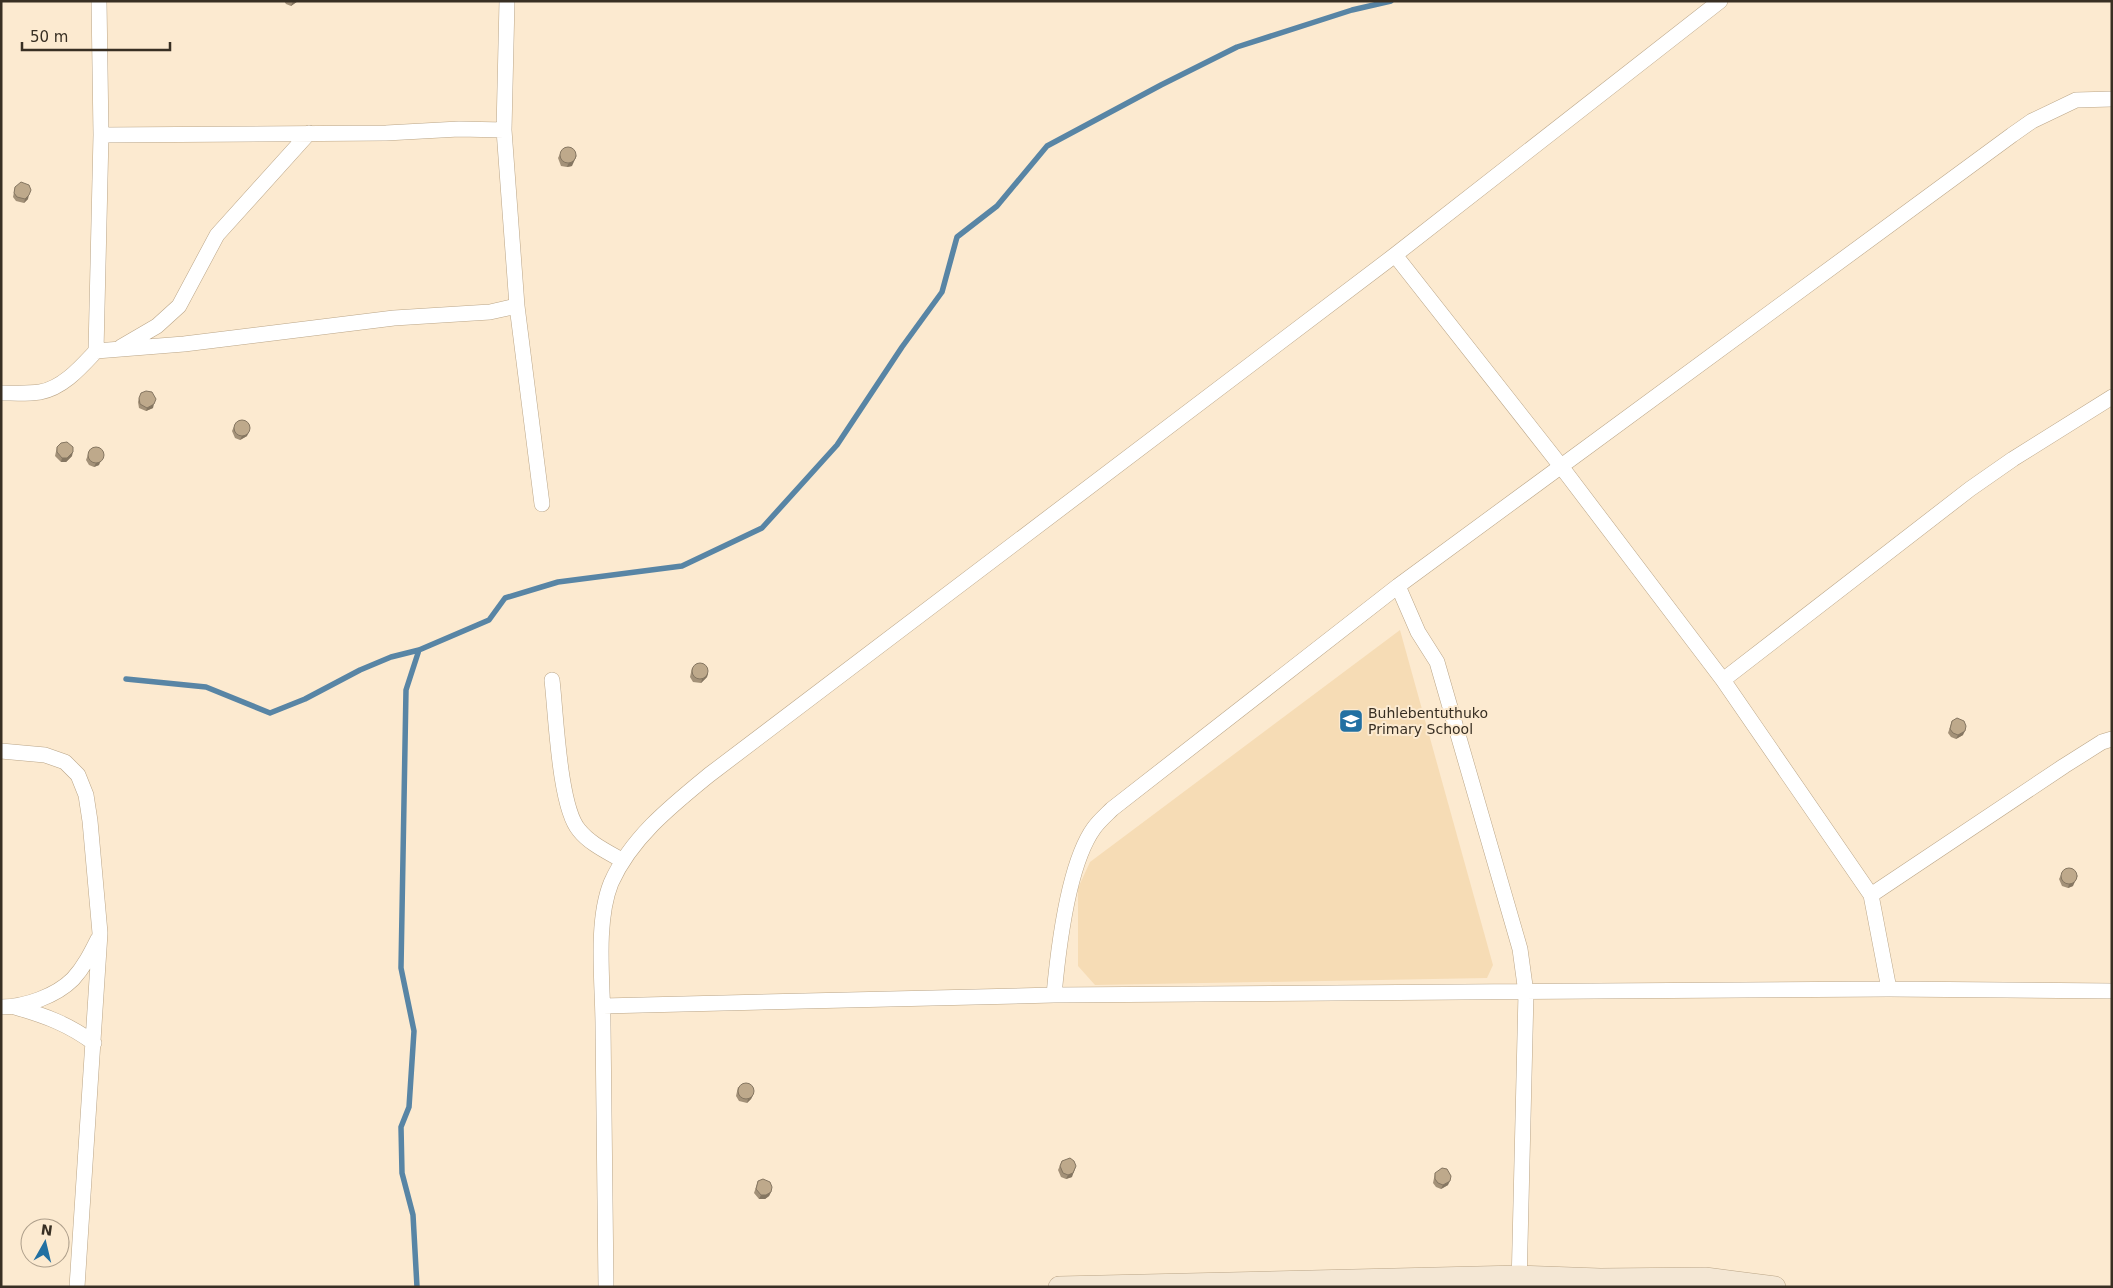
<svg xmlns="http://www.w3.org/2000/svg" width="2113" height="1288" font-family="'DejaVu Sans',sans-serif">
	<style>
		.built { fill: #f6dcb5 }
		.lines { fill: none; stroke-linecap: round; stroke-linejoin: round }
		.stream { stroke: #5885a5; stroke-width: 5.5 }
		.street-casing { stroke: #baa587; stroke-width: 16 }
		.secondary-casing { stroke: #baa587; stroke-width: 22 }
		.street { stroke: #fff; stroke-width: 15 }
		.secondary { stroke: #f4e7d4; stroke-width: 21 }
		.wall { fill: #a39178 }
		.shaded-wall { fill: #857661 }
		.building { fill: #bea98b; stroke: #857661 }
		.labels { text-anchor: middle; dominant-baseline: central; stroke-width: 4; stroke-linejoin: round; paint-order: stroke }
		.poi-label { font-size: 14px; fill: #382f23; stroke: #fcead0; text-anchor: start }
	</style>
	<rect width="100%" height="100%" fill="#fcead0"/>
	<path class="built" d="M1400,630L1493,965L1487,978L1095,985L1078,966V888L1090,862Z"/>
	<g class="lines">
		<path class="stream" d="M126,679L206,687L270,713L305,699L360,670L391,657L419,650L489,620L505,598L558,582L682,566L762,528L837,445L902,347L942,292L957,237L997,206L1047,146L1161,85L1237,47L1352,10L1391,1
			M417,1287L413,1215L402,1173L401,1127L409,1107L414,1031L401,968L406,690L419,650"/>
		<defs>
			<path id="street" d="M101,135L386,133L459,129L504,130L507,1
				M1395,255L1560,465L1723,680L1871,895L1889,989
				M517,306L542,504
				M121,347L157,326L179,306L217,235L309,133
				M96,351L184,344L394,318L490,312L517,306L504,130
				M1,393C14,393 27,394 40,392C63,388 81,367 96,351L101,135L99,1
				M1398,586L1418,632L1437,662L1520,949L1526,993L1519,1287
				M552,680C556,713 559,807 579,830C590,844 608,852 623,861
				M1723,680L1970,489L2013,459L2112,397
				M1,751L45,755L65,762L78,775L86,795L90,821L100,933L77,1287
				M1871,895L2064,766L2102,742L2112,739
				M1054,995C1058,951 1068,864 1094,828C1099,821 1106,815 1112,809L1398,586L2012,135L2032,121L2076,100L2112,99
				M603,1006L1054,995L1889,989L2112,991
				M1,1007C25,1007 56,996 73,979C84,967 91,953 98,939
				M15,1007C46,1016 68,1024 94,1043
				M606,1287C605,1200 604,1113 603,1026C603,984 595,923 611,883C631,838 671,806 709,775L1395,255L1720,1"/>
			<path id="secondary" d="M1059,1287L1519,1276L1600,1279L1705,1278L1775,1287"/>
		</defs>
		<use href="#street" class="street-casing"/>
		<use href="#secondary" class="secondary-casing"/>
		<use href="#street" class="street"/>
		<use href="#secondary" class="secondary"/>
	</g>
	<path class="wall" d="M284,1H298L291,6L286,4Z
		M560,154L572,166L567,167L561,166L558,158Z
		M15,187L28,199L24,203L16,201L13,197Z
		M139,398L153,408L146,411L139,408L138,402Z
		M236,422L247,436L240,440L235,438L232,431Z
		M57,447L72,456L66,462H61L55,456Z
		M90,449L99,465L94,467L89,465L86,460Z
		M692,668L708,673L707,677L701,683L693,682L690,677Z
		M1952,721L1963,735L1956,739L1951,737L1948,733Z
		M2061,875L2073,886L2068,888L2062,886L2059,879Z
		M738,1087L753,1095L751,1099L747,1103L739,1101L736,1096Z
		M1062,1161L1072,1177L1066,1179L1061,1177L1058,1170Z
		M1435,1173L1448,1185L1441,1189L1436,1187L1433,1183Z
		M758,1181L771,1192L769,1196L765,1199H759L754,1193Z"/>
	<path class="shaded-wall" d="M293,1H298L291,6Z
		M577,155L572,166L567,167L568,164Z
		M29,195L28,199L24,203L25,199Z
		M154,404L153,408L146,411L147,408Z
		M249,432L247,436L240,440L242,436Z
		M73,452L72,456L66,462H61L62,458Z
		M104,454L99,465L94,467L96,463Z
		M708,673L707,677L701,683L702,679Z
		M1965,731L1963,735L1956,739L1958,735Z
		M2078,875L2073,886L2068,888L2069,884Z
		M753,1095L751,1099L747,1103L748,1099Z
		M1076,1166L1072,1177L1066,1179L1068,1175Z
		M1450,1181L1448,1185L1441,1189L1443,1185Z
		M771,1192L769,1196L765,1199H759L761,1195Z"/>
	<path class="building" d="M560 155a8 8 0 1 1 16 0a8 8 0 1 1-16 0Z
		M21,182L29,185L31,190L29,195L25,199L17,197L14,193L15,187Z
		M146,391L152,392L156,399L154,404L147,408L140,404L139,398L141,393Z
		M234 428a8 8 0 1 1 16 0a8 8 0 1 1-16 0Z
		M67,442L73,447V452L67,458H62L57,452V447L61,443Z
		M88 455a8 8 0 1 1 16 0a8 8 0 1 1-16 0Z
		M692 671a8 8 0 1 1 16 0a8 8 0 1 1-16 0Z
		M1957,718L1964,721L1966,726L1965,731L1958,735L1953,733L1950,729L1952,721Z
		M2061 876a8 8 0 1 1 16 0a8 8 0 1 1-16 0Z
		M738 1091a8 8 0 1 1 16 0a8 8 0 1 1-16 0Z
		M1070,1158L1074,1161L1076,1166L1073,1173L1068,1175L1063,1173L1060,1166L1062,1161Z
		M1442,1168L1447,1169L1451,1176L1450,1181L1443,1185L1438,1183L1435,1179V1173Z
		M763,1179L770,1182L772,1187L771,1192L766,1195H761L756,1189L758,1181Z"/>
	<defs>
		<symbol id="school-square" viewBox="-11 -11 22 22"><rect x="-9" y="-9" width="18" height="18" rx="4" fill="#2270a2" stroke="#fcead0"/><path d="M0-5L7-2L0 1L-7-2ZM-4 1L0 2.5L4 1V4Q0 6-4 4Z" fill="#fff"/></symbol>
	</defs>
	<g fill-rule="evenodd">
		<use href="#school-square" x="1337" y="707" width="28" height="28"/>
	</g>
	<g class="labels">
		<g class="poi-label">
			<text x="1368" y="713">Buhlebentuthuko<tspan x="1368" dy="16">Primary School</tspan></text>
		</g>
	</g>
	<rect width="2113" height="1288" fill="none" stroke="#382f23" stroke-width="5"/>
	<g transform="translate(45 1243) rotate(8)"><circle r="24" fill="#fcead0" stroke="#ae9f8b"/>
	<path d="M0-4L9 19L0 12L-9 19Z" fill="#2270a2"/>
	<text y="-8" font-size="14" font-weight="bold" text-anchor="middle" fill="#382f23">N</text>
	</g>
	<path d="M22 42v8h148v-8" fill="none" stroke="#382f23" stroke-width="2.5"/>
	<text x="30" y="42" font-size="15" fill="#382f23" stroke="#fcead0" stroke-width="4" paint-order="stroke">50 m</text>
</svg>
